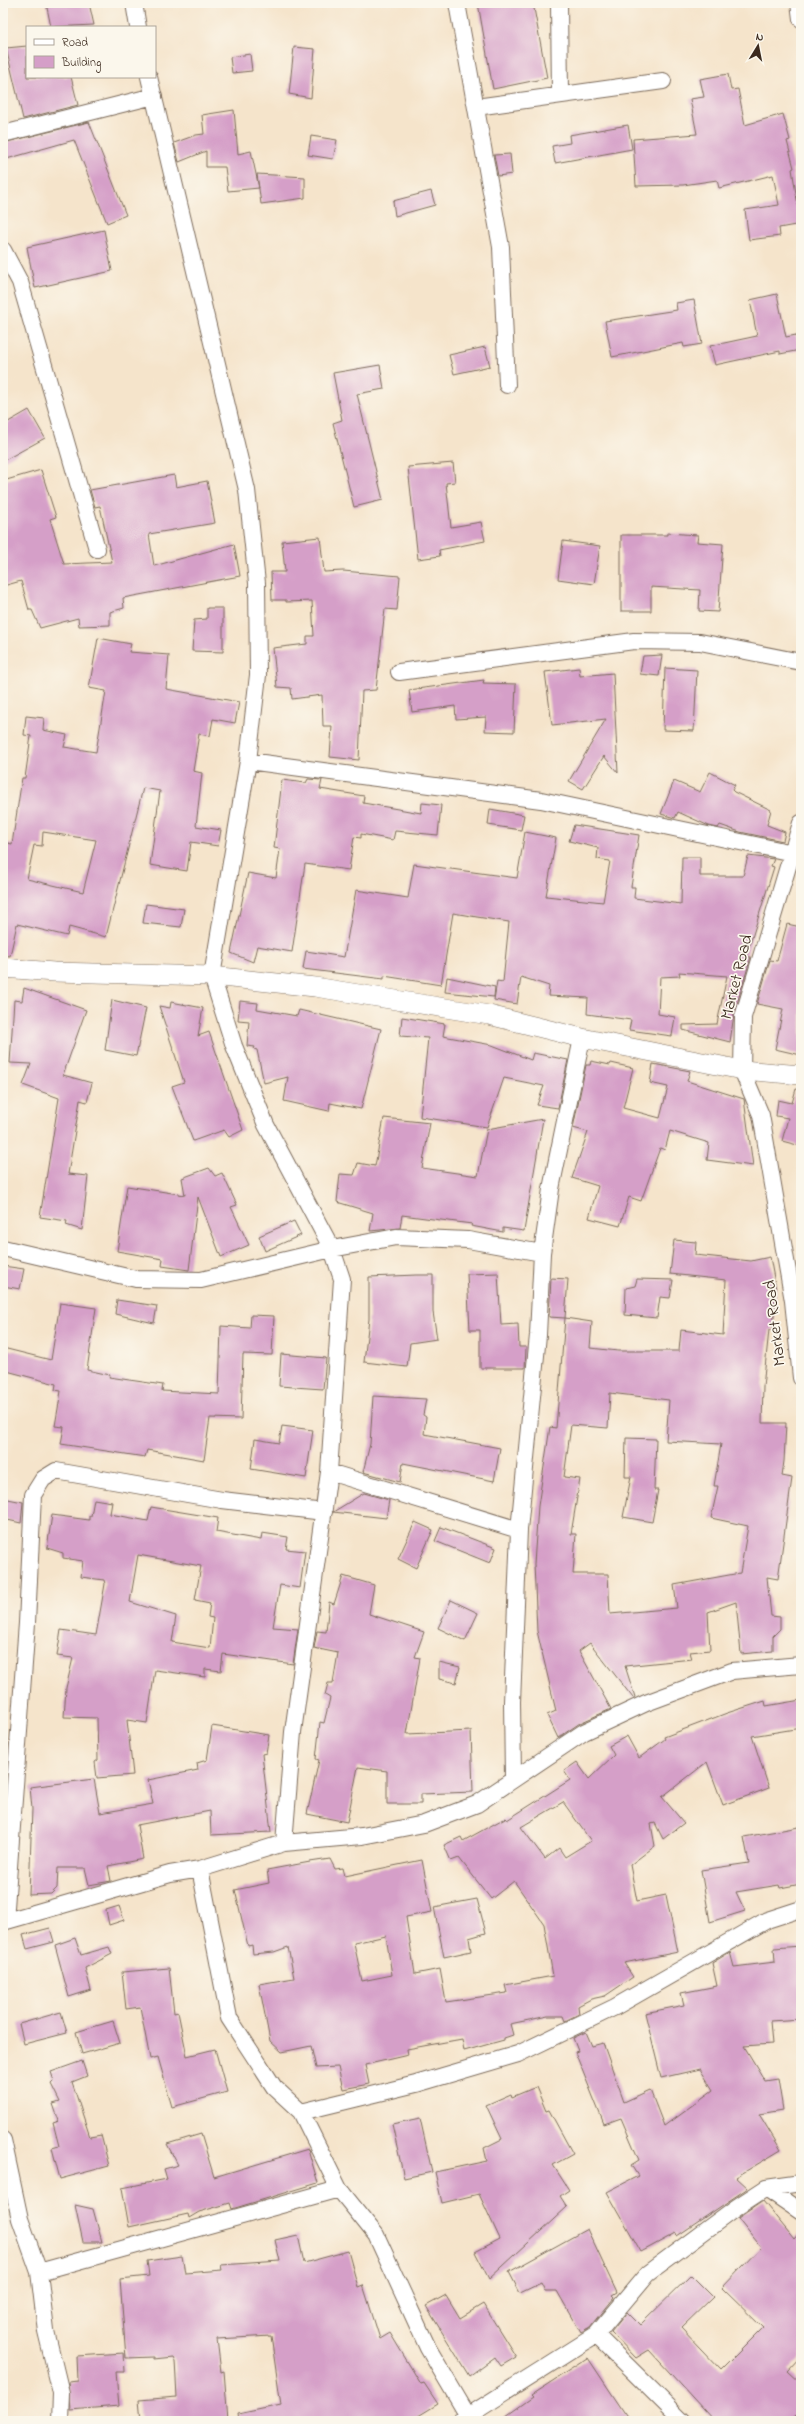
<svg xmlns="http://www.w3.org/2000/svg" width="804" height="2424" font-family="'Indie Flower',sans-serif">
	<style>
		.building { fill: #d59fc8; fill-rule: evenodd }
		.lines { fill: none; stroke-linecap: round; stroke-linejoin: round }
		.minor-casing { stroke: #7c6b5b; stroke-width: 18 }
		.tertiary-casing { stroke: #7c6b5b; stroke-width: 20 }
		.minor { stroke: #fff; stroke-width: 16 }
		.tertiary { stroke: #fff; stroke-width: 19 }
		.labels { text-anchor: middle; dominant-baseline: central; stroke-width: 3.5; stroke-linejoin: round; paint-order: stroke }
		.street-label { font-size: 17px; fill: #3b2a1e; stroke: #fbf7ec }
	</style>
	<rect width="100%" height="100%" fill="#fbf7ec"/>
	<filter id="ink" filterUnits="userSpaceOnUse"><feTurbulence type="fractalNoise" baseFrequency=".025" numOctaves="2"/><feDisplacementMap in="SourceGraphic" scale="8" xChannelSelector="R" yChannelSelector="G"/><feConvolveMatrix kernelMatrix="1 2 1 2 8 2 1 2 1" color-interpolation-filters="sRGB"/></filter>
	<filter id="wash" filterUnits="userSpaceOnUse"><feTurbulence type="fractalNoise" baseFrequency=".012" numOctaves="4" result="noise"/><feDisplacementMap in="SourceGraphic" scale="16" xChannelSelector="R" yChannelSelector="G"/><feGaussianBlur stdDeviation="0.9" result="paint"/><feColorMatrix in="noise" values="0 0 0 0 0 0 0 0 0 0 0 0 0 0 0 0 0 1.4 0 .05"/><feComposite in="paint" operator="in"/></filter>
	<g filter="url(#wash)">
		<rect width="100%" height="100%" fill="#f5e4cb"/>
		<g id="blocks">
			<path class="building" d="M46,3H89L94,25L51,27Z
				M478,3H533L547,78L493,89Z
				M27,46V77H71L78,105L23,119L6,48Z
				M294,47L315,49L311,98L289,94Z
				M250,54L252,71L232,73L230,57Z
				M728,74L731,90L738,89L745,125L783,114L790,140L787,141L794,168L792,169L801,224L779,228L780,236L749,240L745,210L779,205L773,175L719,188L717,180L683,185L636,186L633,139L697,134L690,99L704,97L700,79Z
				M234,110L238,154L251,151L259,188L228,191L225,167H206V151L179,162L174,143L196,135L204,134L202,115Z
				M89,122L126,215L107,223L74,140L3,160V143Z
				M628,125L632,149L555,163L552,146L570,143L569,135Z
				M311,136L337,140L333,159L308,155Z
				M510,154L512,174L498,176L494,155Z
				M257,174L305,177V198L261,204Z
				M431,191L435,205L395,216L393,201Z
				M104,230L112,271L35,288L27,247Z
				M777,294L786,337L796,335L800,350L780,354V351L715,365L710,346L757,336L750,300Z
				M694,300L702,344L684,347L683,343L612,357L605,321L677,310L676,303Z
				M485,347L490,366L454,374L449,355Z
				M380,365L384,389L357,394L383,500L354,507L333,423L342,420L333,373Z
				M29,410L45,438L3,461V425Z
				M453,463L455,482L446,483L451,527L481,522L485,541L439,550L440,556L418,559L408,467Z
				M41,470L56,517L50,519L64,564L112,562L100,506L95,507L90,490L174,475L176,487L207,481L215,523L149,534L154,566L234,544L240,576L123,598L124,608L110,612V625L79,626L78,618L40,628L32,610H29L21,581L3,586V481Z
				M667,533L698,535L697,542L723,544L718,612L699,611L700,590L651,587V611H621V535H667Z
				M320,537L324,572L343,571L400,576L397,610L385,609L376,690L362,691L359,760L330,757L332,726H323L322,695L292,699L291,688L277,687L273,648L307,644V636H314L312,601L286,602V600H272L271,572H285L282,541Z
				M563,541L600,546L594,584L558,579Z
				M207,608H223V652L192,651L194,620L207,619Z
				M98,638L131,644L129,652L169,655L166,689L239,702L235,723L213,719L210,736L199,734L193,771L202,773L196,826L221,830L218,846L191,842L187,871L150,865L160,791L143,788L106,937L69,927L67,936L17,924L10,956L3,955V842L12,844L22,778H25L31,736L24,735L26,716L44,718L43,730L67,735L64,747L96,752L106,691L89,688ZM43,832L96,840L83,892L27,879L34,845L42,846Z
				M662,655L659,676L640,674L643,656Z
				M579,668L580,676L613,673L618,773L604,756L583,789L569,781L606,719L552,725L545,672Z
				M665,668L697,670L694,731L663,730Z
				M484,680L483,683L516,684L514,732L485,731L486,717L456,719L455,706L412,712L409,690Z
				M710,772L735,785L732,790L734,792L771,810L767,825L785,832L783,841L740,832L720,825L718,828L709,826L678,812L675,818L661,814L674,781L700,792Z
				M308,779L322,780L320,789L364,796L363,803L421,813L422,803L441,805L438,835L395,831L393,840L361,834V838L354,837L349,870L305,864L292,952L257,946L253,962L231,953L248,873L276,878L280,849L274,848L282,780L306,783Z
				M490,809L524,815L521,830L488,825Z
				M574,825L639,835L631,887H635L634,898L681,904L682,857H700V876H743L748,856L774,859L771,866L774,867L746,957H751L734,1014L730,1042L683,1030V1025L717,1024L727,976L679,972L680,976L660,977L658,1014L675,1017L672,1036L629,1030L631,1020L587,1014L588,998L548,996L549,986L521,977L517,1004L494,1000L497,981L503,982L509,922L477,917L453,913L441,985L384,976V979L303,969L306,951L344,957L356,890L408,898L414,864L517,878L525,832L556,838L546,896L603,902L610,861L597,859L598,848L569,841Z
				M146,904L184,909L181,927L143,923Z
				M787,924L801,927V1055L775,1049L783,1009L757,1004L770,960L777,961Z
				M447,977L495,987L494,997L445,992Z
				M24,988L86,1010L63,1075L92,1083L87,1102L80,1100L68,1174L88,1176L82,1230L66,1225L67,1221L40,1217L59,1098L23,1085L31,1064L10,1063L14,1000L22,1001Z
				M112,1000L146,1008L136,1056L105,1050Z
				M240,1001L258,1003L257,1009L297,1016L299,1010L381,1029L361,1109L330,1103L329,1111L284,1101L288,1077L264,1083L257,1050L254,1049L255,1047L247,1046L249,1021L238,1020Z
				M171,1002L203,1008L198,1036L209,1032L243,1130L229,1137L224,1130L193,1141L172,1086L184,1082L159,1006L170,1008Z
				M402,1017L445,1024L443,1036L492,1045L531,1060L533,1053L568,1060L558,1108L537,1105L544,1086L504,1078L487,1127L420,1117L428,1038L400,1036Z
				M591,1061L610,1065L611,1063L633,1068L623,1108L660,1118L668,1087L650,1083L653,1064L690,1071L687,1081L744,1099L753,1166L707,1160L709,1143L670,1131L665,1150L660,1148L641,1201L629,1197L620,1226L589,1218L598,1186L572,1178L588,1132L573,1128L586,1065H590Z
				M796,1089L801,1090V1146L782,1141L788,1118L776,1116L778,1100L792,1103Z
				M384,1118L430,1123L422,1168L478,1176L487,1129L543,1119L524,1231L503,1228V1232L471,1226L472,1224L402,1215L400,1228L370,1231L373,1213L337,1202L340,1174L354,1175L358,1163L375,1166Z
				M209,1168L215,1176L222,1173L237,1205L231,1207L249,1245L221,1257L198,1197L189,1270L162,1266L163,1259L117,1251L127,1186L185,1195L182,1178Z
				M294,1221L301,1235L265,1251L259,1236Z
				M674,1240L696,1242L695,1255L751,1261L770,1257L776,1289L773,1330H769L763,1387L762,1423H786L784,1461L782,1476L792,1478L778,1579L767,1577L771,1616L780,1617V1629L773,1636V1651L741,1654L736,1602L708,1612L710,1650L690,1652L692,1659L625,1666L635,1697L633,1698L590,1643L579,1651L611,1709L580,1723L558,1738L547,1715L556,1711L537,1631L534,1564L538,1506L550,1427L556,1428L565,1318L592,1322L590,1348L618,1351H679L681,1330L723,1335L726,1280L670,1274ZM610,1393L669,1400L666,1441L721,1444L714,1486H718L711,1518L748,1526L740,1573L674,1585L677,1608L610,1614L608,1574H573L576,1534H571L580,1479L564,1477L571,1425L608,1428Z
				M3,1266L24,1269L20,1289L3,1286Z
				M498,1273L501,1325L518,1324L519,1347H526L525,1368H480V1330H470L467,1274Z
				M416,1275H433V1312L437,1339L410,1343L407,1367L364,1362L369,1319V1277Z
				M551,1278L568,1279L565,1318L549,1317Z
				M637,1279L673,1280L670,1298L660,1297L657,1318L625,1315L626,1288L635,1286Z
				M117,1300L157,1306L154,1323L115,1314Z
				M60,1303L96,1308L87,1370L110,1375L109,1377L163,1385L162,1391L219,1394L221,1326L250,1328L251,1315L274,1316L272,1355L243,1354L241,1419L210,1418L204,1460L147,1450L145,1457L61,1444L64,1427L55,1426L61,1391L55,1390L56,1384L3,1370V1348L51,1360Z
				M281,1354L326,1358L323,1389L279,1386Z
				M373,1396L426,1399L423,1415L426,1417L424,1434L500,1448L494,1481L403,1463L400,1482L363,1472L370,1444Z
				M282,1426L313,1430L306,1478L251,1469L255,1439L279,1443Z
				M626,1438L656,1439L654,1490H658L652,1522L623,1517L631,1477H625Z
				M364,1493L389,1500L386,1518L333,1512Z
				M3,1498L23,1502L21,1523L3,1519Z
				M94,1499L112,1502L110,1514L148,1521L151,1507L218,1518L216,1532L261,1540L262,1533L288,1537L286,1549L305,1551L300,1588L280,1585L273,1627L298,1629L293,1664L223,1654L221,1671L205,1669V1677L155,1670L147,1723L127,1720L133,1775L97,1778L95,1762L98,1760L97,1718L64,1717L66,1688L73,1658L57,1656L61,1630L96,1635L105,1584L104,1580L81,1577L83,1561L63,1558V1553L47,1548L52,1515L89,1520V1516H91ZM138,1555L201,1566L195,1600L210,1603L208,1617L213,1618L210,1648L172,1642L176,1616L130,1602Z
				M415,1522L433,1530L416,1568L398,1559Z
				M441,1527L496,1548L490,1563L435,1541Z
				M343,1576L374,1585L369,1614L424,1632L415,1657L420,1658L407,1734L471,1731L473,1792L421,1794V1804H387V1771L358,1767L347,1822L307,1814L319,1760L316,1759L320,1722L324,1723L330,1698L325,1695L328,1683H333L338,1653L314,1648L317,1631L326,1632L329,1602L334,1604Z
				M451,1600L478,1613L465,1641L438,1628Z
				M439,1662L460,1667L456,1683L439,1679Z
				M801,1700V1728L752,1736L769,1788L723,1805L707,1762L662,1797L684,1823L663,1839L655,1823L651,1824L655,1846L630,1865L637,1901L666,1895L678,1952L624,1963L633,1977L605,1996L591,1999L578,2006L579,2014L565,2021L563,2016H548L510,2024L513,2035L504,2038V2040L464,2051L462,2039L407,2049L408,2055L365,2065L369,2084L343,2089L338,2067L316,2068L311,2046L282,2052L270,2041L259,1984L294,1978L288,1947L274,1952L253,1954L252,1945L248,1946L235,1890L269,1883L267,1870L310,1862L330,1859L335,1869L343,1868L345,1876L422,1860L432,1912L406,1917L415,1974L440,1969L446,2002L507,1993L505,1985L553,1976L544,1924L514,1881L491,1899L459,1858L451,1861L444,1845L461,1837L463,1841L505,1818L507,1820L570,1780L564,1771L577,1762L589,1779L614,1755L609,1746L627,1736L639,1758L665,1739L664,1737L727,1713L765,1701L766,1706ZM563,1802L591,1841L565,1857L559,1848L545,1859L521,1827ZM386,1936L392,1975L362,1981L354,1943Z
				M212,1726L269,1735L266,1753L262,1754L271,1832L211,1835L210,1811L137,1825L143,1859L108,1866L111,1881L89,1885L85,1868H58L57,1888L51,1894L29,1895L32,1809L30,1787L94,1779L100,1813L153,1804L148,1780L198,1770L197,1763L207,1760Z
				M799,1827L801,1884L780,1888L779,1885L736,1892L745,1911L710,1922L701,1870L749,1863L744,1837Z
				M477,1899L486,1933L469,1938L471,1951L444,1957L434,1907Z
				M119,1906L124,1920L109,1925L106,1910Z
				M50,1928L54,1942L27,1949L23,1935Z
				M75,1938L81,1955L109,1947L112,1954L85,1968L91,1990L69,1997L55,1945Z
				M801,1946V2019L770,2021L772,2044L744,2046L765,2081L778,2079L783,2110L759,2114L781,2150L736,2177L748,2188L677,2236L676,2233L641,2252L607,2192L638,2176L631,2165L639,2160L621,2118L604,2124L575,2052L578,2051L573,2038L586,2032L592,2046L603,2043L624,2102L650,2090L664,2126L713,2090L700,2069L661,2078L645,2013L684,2005L681,1993L717,1986L712,1963L730,1952L734,1967L775,1962L774,1948Z
				M169,1968L174,2013L178,2012L187,2056L215,2049L227,2092L172,2107L158,2057L150,2059L140,2007L126,2009L122,1972Z
				M61,2012L67,2033L24,2044L19,2024Z
				M113,2021L120,2043L82,2054L76,2032Z
				M82,2061L87,2076L72,2082L90,2137L101,2135L109,2166L60,2179L52,2148L59,2146L53,2123L59,2121L53,2104L60,2102L51,2084L54,2081L51,2072Z
				M536,2087L546,2111L549,2110L573,2154L553,2165L569,2190L560,2196L567,2207L489,2279L475,2252L500,2239L479,2194L442,2203L435,2172L487,2161L484,2148L502,2139L486,2105L511,2094L512,2097Z
				M420,2118L432,2172L404,2178L392,2124Z
				M201,2134L214,2177L308,2149L318,2183L232,2209L230,2203L199,2212L189,2218L188,2214L129,2227L122,2188L167,2179L164,2169L178,2165L167,2144Z
				M763,2201L794,2239L801,2231V2357L788,2371L801,2383V2411L791,2421H714L649,2350L636,2358L611,2332L627,2312L640,2325L691,2275L713,2297L681,2328L721,2370L763,2328L722,2288L761,2247L738,2218Z
				M75,2205L93,2209L102,2242H83Z
				M587,2229L617,2293L612,2296L614,2298L590,2328L581,2333L557,2291H545L541,2283L520,2293L509,2272Z
				M298,2235L304,2263L348,2251L358,2287L363,2285L380,2339L390,2333L421,2384L424,2383L438,2404L410,2421H239L238,2414L281,2405L271,2336L217,2339L221,2372L224,2371L228,2421H141L139,2400L177,2397L175,2361L173,2357L154,2359V2357L126,2358L120,2279L149,2276L147,2261L182,2256L185,2273L222,2270L221,2265L280,2261L275,2240Z
				M446,2295L460,2318L483,2304L516,2357L501,2366L495,2357L469,2376L426,2306Z
				M124,2353L125,2372H116L119,2406L70,2410L68,2382L78,2381L77,2356Z
				M588,2358L630,2421H499L533,2397L531,2395Z"/>
		</g>
	</g>
	<g filter="url(#ink)">
		<use href="#blocks" fill-opacity="0" stroke="#7c6b5b" stroke-width="1"/>
		<g class="lines">
			<defs>
				<path id="minor" d="M134,3L138,27
					M457,3L501,247L507,385
					M559,3L560,95
					M799,3L801,19
					M149,77L247,490L257,583L258,675L248,761L212,976L234,1046L266,1125L332,1249L342,1279L329,1472L293,1732L284,1843
					M476,107L663,81
					M3,134L154,96
					M3,250L20,282L97,549
					M399,672L634,641L700,642L801,662
					M248,761L541,800L793,853
					M801,823L743,1017L742,1070L761,1115L793,1301L801,1378
					M3,1248L136,1279L201,1280L332,1249L396,1237L468,1240L542,1253
					M329,1472L519,1530
					M513,1779L512,1702L519,1530L538,1335L542,1253L551,1189L582,1038
					M200,1869L229,2018L274,2087L301,2112L339,2189L376,2235L428,2348L468,2416
					M5,1921L27,1623L33,1495L43,1479L56,1471L222,1500L324,1512
					M3,1922L170,1874L200,1869L284,1843L362,1836L424,1824L477,1804L584,1732L646,1703L732,1671L801,1665
					M301,2112L416,2084L518,2054L615,2007L767,1920L801,1909
					M3,2140L20,2219L39,2272L46,2331L61,2393L60,2421
					M766,2188L801,2212
					M39,2272L339,2189
					M596,2335L683,2421
					M460,2421L596,2335L648,2273L737,2207L766,2188L801,2183"/>
				<path id="tertiary" d="M3,968L54,972L212,976L315,987L489,1015L582,1038L742,1070L801,1075"/>
			</defs>
			<use href="#minor" class="minor-casing"/>
			<use href="#tertiary" class="tertiary-casing"/>
			<use href="#minor" class="minor"/>
			<use href="#tertiary" class="tertiary"/>
		</g>
	</g>
	<g class="labels">
		<g class="street-label">
			<text transform="translate(737 977) rotate(-76)">Market Road</text>
			<text transform="translate(775 1323) rotate(-97)">Market Road</text>
		</g>
	</g>
	<rect width="804" height="2424" fill="none" stroke="#fbf7ec" stroke-width="16"/>
	<rect x="26" y="26" width="130" height="52" fill="#fbf7ec" stroke="#aea59a"/>
	<rect x="34" y="39" width="20" height="6" fill="#ffffff" stroke="#aea59a"/>
	<text x="62" y="46" font-size="12" fill="#3b2a1e">Road</text>
	<rect x="34" y="56" width="20" height="12" fill="#d59fc8" stroke="#aea59a"/>
	<text x="62" y="66" font-size="12" fill="#3b2a1e">Building</text>
	<g transform="translate(758 46) rotate(10)" stroke="#fbf7ec" stroke-width="3" paint-order="stroke">
	<path d="M0-3L7 15L0 10L-7 15Z" fill="#3b2a1e"/>
	<text y="-6" font-size="11" font-weight="bold" text-anchor="middle" fill="#3b2a1e">N</text>
	</g>
</svg>
